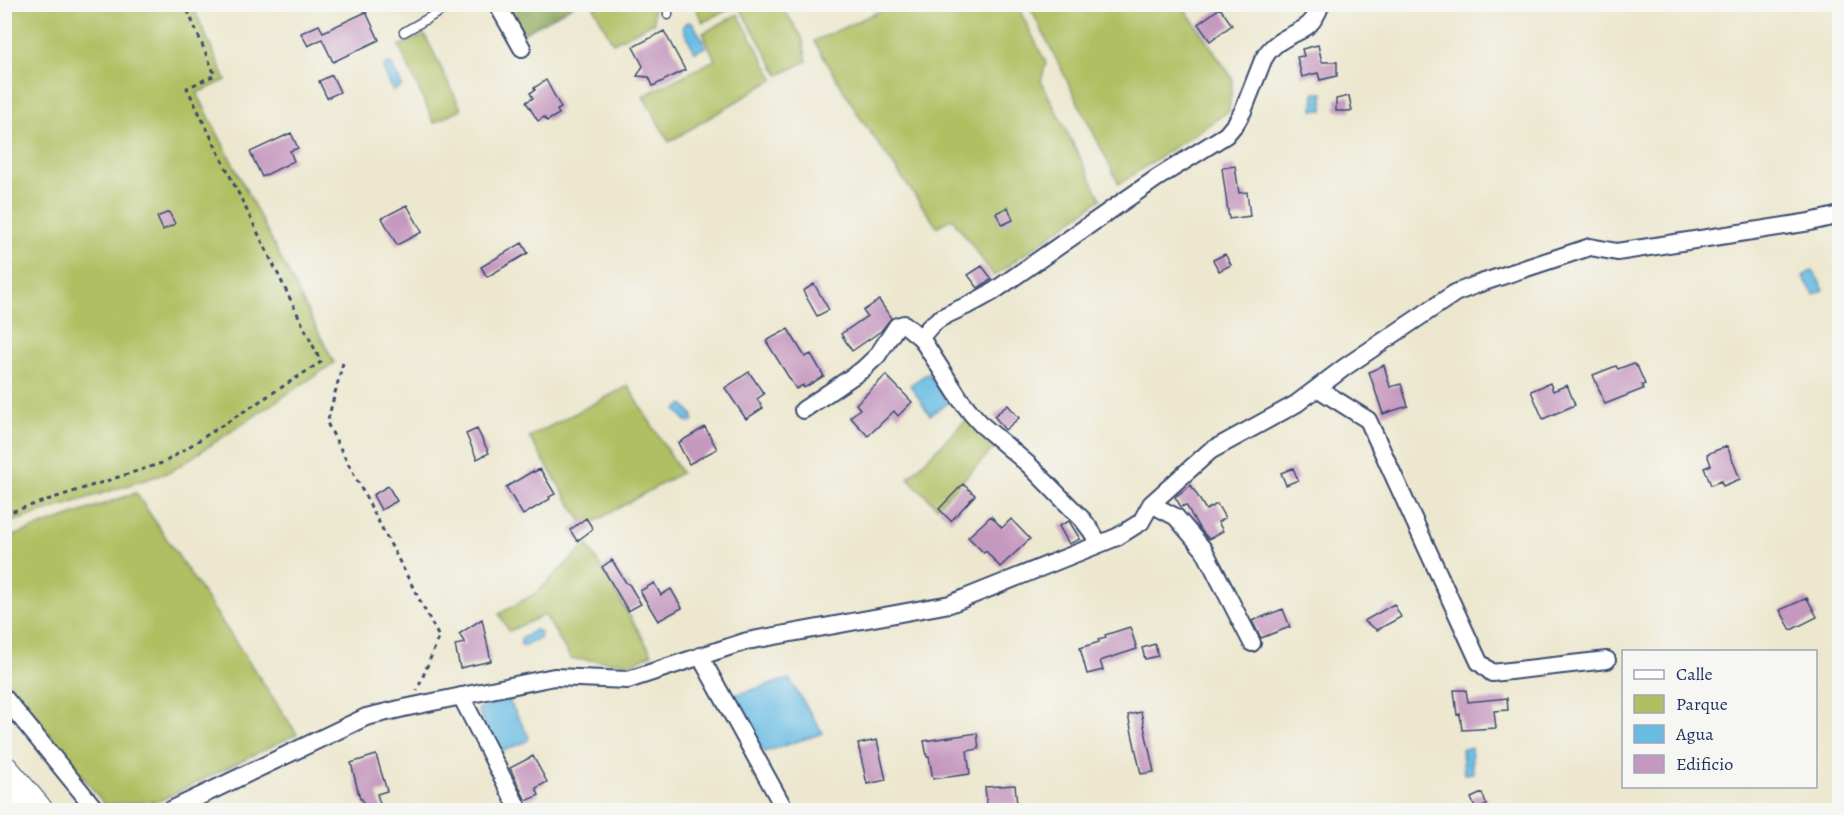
<svg xmlns="http://www.w3.org/2000/svg" width="1844" height="815" font-family="Alegreya,serif">
	<style>
		.green { fill: #b0bf62; stroke: #667760; stroke-width: 1.5 }
		.forest { fill: #8ca658; stroke: #546a5b; stroke-width: 1.5 }
		.water { fill: #67bce3; stroke: #4176a0; stroke-width: 1.5 }
		.building { fill: #c598bf }
		.lines { fill: none; stroke-linecap: round; stroke-linejoin: round }
		.service-casing { stroke: #3a4b6f; stroke-width: 11 }
		.minor-casing { stroke: #3a4b6f; stroke-width: 20 }
		.motorway-casing { stroke: #3a4b6f; stroke-width: 34 }
		.path { stroke: #3a4b6f; stroke-width: 3; stroke-dasharray: 4.5 4.5; stroke-linecap: butt }
		.service { stroke: #fff; stroke-width: 8 }
		.minor { stroke: #fff; stroke-width: 16 }
		.motorway { stroke: #fff; stroke-width: 32 }
	</style>
	<rect width="100%" height="100%" fill="#f6f6f2"/>
	<filter id="ink" filterUnits="userSpaceOnUse"><feTurbulence type="fractalNoise" baseFrequency=".0167" numOctaves="2"/><feDisplacementMap in="SourceGraphic" scale="12" xChannelSelector="R" yChannelSelector="G"/><feConvolveMatrix kernelMatrix="1 2 1 2 8 2 1 2 1" color-interpolation-filters="sRGB"/></filter>
	<filter id="wash" filterUnits="userSpaceOnUse"><feTurbulence type="fractalNoise" baseFrequency=".008" numOctaves="4" result="noise"/><feDisplacementMap in="SourceGraphic" scale="24" xChannelSelector="R" yChannelSelector="G"/><feGaussianBlur stdDeviation="1.35" result="paint"/><feColorMatrix in="noise" values="0 0 0 0 0 0 0 0 0 0 0 0 0 0 0 0 0 1.4 0 .05"/><feComposite in="paint" operator="in"/></filter>
	<g filter="url(#wash)">
		<rect width="100%" height="100%" fill="#ece7ce"/>
		<path class="green" d="M601,4L653,5L654,22L613,43L594,8Z
			M5,5H192L226,80L197,93L334,363L170,472L5,524Z
			M394,5H444L437,9L399,13Z
			M694,5H781L802,37L807,61L779,75L738,5L703,22Z
			M893,5H1017L1046,63L1041,81L1101,199L994,276L952,218L937,227L861,119L814,41Z
			M1029,5H1182L1233,79L1229,111L1119,184Z
			M738,14L774,79L669,142L643,96L715,60L703,33Z
			M425,35L461,109L434,123L399,46Z
			M628,386L681,473L585,527L529,437Z
			M968,418L997,445L937,507L908,478Z
			M136,493L297,734L159,801L104,804L5,677V541L6,538Z
			M587,544L652,654L632,663L571,659L545,615L509,631L499,614L536,593Z"/>
		<path class="forest" d="M506,5H574L523,34Z"/>
		<path class="water" d="M688,22L693,23L706,47L695,52L683,29L685,24Z
			M386,64L392,65L402,86L393,91L383,69Z
			M1314,93H1323V110H1313Z
			M1813,270L1824,290L1814,295L1803,276Z
			M928,373L948,403L930,415L910,385Z
			M683,404L693,415L691,416L694,420L690,423L687,420L686,421L676,410Z
			M535,630L541,632L540,639L532,641L526,646L521,645V639Z
			M789,679L823,733L764,752L731,696Z
			M505,699H508L529,737L527,741L501,752L496,749L478,710L481,707Z
			M1471,748L1473,773L1464,774L1462,749Z"/>
		<g id="blocks">
			<path class="building" d="M1220,8L1232,25L1210,41L1198,24Z
				M366,12L379,40L333,62L322,39L308,46L301,33L319,25L323,32Z
				M664,31L685,70L653,86L649,77L637,76L643,66L633,47Z
				M1318,45L1322,62H1337V76L1320,80L1318,73L1302,77L1297,57L1304,56L1302,49Z
				M332,75L340,92L327,98L319,81Z
				M546,80L561,108L557,110L559,114L547,121L544,117L538,121L526,102L533,98L530,93L535,90L534,88Z
				M1349,96L1352,111H1336V99Z
				M291,133L298,148L290,151L294,161L262,177L250,152Z
				M1235,166L1239,193L1247,192L1250,216L1229,219L1222,168Z
				M407,205L422,232L397,245L382,218Z
				M1008,207L1013,220L1002,225L996,213Z
				M169,212L175,224L163,230L157,217Z
				M522,243L528,253L487,277L481,267Z
				M1225,254L1231,265L1219,271L1213,260Z
				M982,266L992,279L978,288L968,275Z
				M814,284L829,310L817,316L803,291Z
				M879,300L891,318L881,331L852,351L841,334L867,316L863,311Z
				M788,329L805,357L811,354L824,376L804,388L803,385L796,389L766,341Z
				M1631,364H1634L1638,368L1645,384L1642,385L1643,389L1605,404L1593,375L1616,366L1618,369Z
				M1384,365L1390,387L1401,384L1408,406L1383,414L1369,372Z
				M749,372L764,394L757,399L763,408L746,419L725,388Z
				M886,375L912,402L898,416L894,411L868,436L850,417L860,409L856,404Z
				M1550,383L1553,391L1567,385L1575,405L1543,419L1531,391Z
				M1008,405L1019,418L1005,430L994,416Z
				M705,427L717,449L689,464L678,443Z
				M477,429L489,453L477,459L466,434Z
				M1727,446L1740,479L1723,486L1721,481L1711,485L1704,468L1711,465L1707,454Z
				M1293,468L1298,480L1286,485L1281,473Z
				M540,469L555,494L549,497L550,499L523,515L506,487L533,471L534,472Z
				M963,484L975,495L951,521L939,509Z
				M1191,485L1206,510L1217,504L1225,518L1218,522L1223,531L1209,539L1199,528L1186,505L1181,507L1175,497Z
				M388,486L397,501L381,510L373,495Z
				M991,516L1002,528L1011,519L1030,539L1000,567L986,551L984,553L968,537Z
				M586,518L593,529L577,541L570,530Z
				M1069,521L1080,539L1069,544L1059,526Z
				M612,560L626,583L629,584L641,604L628,611L602,567Z
				M654,583L661,595L671,589L682,608L658,621L640,591Z
				M1807,598L1817,617L1791,630L1780,610Z
				M1394,604L1401,617L1377,630L1364,621Z
				M1283,609L1290,627L1261,638L1252,621Z
				M482,619L491,661L460,668L455,645L465,643L459,634Z
				M1130,627L1137,649L1100,661L1103,670L1087,674L1080,648L1099,642L1098,640L1106,638L1105,635Z
				M1155,644L1158,656L1145,659L1142,648Z
				M1454,690H1466L1468,702L1507,698L1508,710L1494,711L1496,728L1462,730L1460,714L1457,715Z
				M1141,712L1154,772L1141,774L1128,715Z
				M977,733L979,749L967,751L970,774L933,779L929,757H927L924,741Z
				M877,740L886,780L867,784L858,744Z
				M376,755L387,791L377,794L382,810H366L362,799H360L351,763Z
				M533,756L547,782L536,788L539,795L526,801L510,768Z
				M1015,785L1017,804L987,806L985,787Z
				M1482,793L1487,805L1476,810L1471,798Z"/>
		</g>
	</g>
	<g filter="url(#ink)">
		<use href="#blocks" fill-opacity="0" stroke="#3a4b6f" stroke-width="1.5"/>
		<g class="lines">
			<defs>
				<path id="service" d="M668,4V15
					M404,32L453,4"/>
				<path id="minor" d="M497,4L522,48
					M921,338C935,317 947,315 968,305C977,301 985,296 994,291L1157,178L1226,135L1236,123L1243,111L1263,60C1266,54 1270,49 1275,45C1296,28 1310,35 1321,4
					M1317,388L1368,420L1479,662L1492,673L1607,660
					M803,410L862,370L877,356L897,326L904,324L921,338L960,399L972,414L982,425L1029,465L1083,520L1092,532L1099,544
					M1151,504L1176,517L1204,550L1252,643
					M700,656L785,810
					M461,696L519,810
					M4,697L96,810
					M171,810L366,717L404,708L554,677L628,680L747,641L950,604L1117,537L1141,522L1151,504L1210,451L1296,404L1345,367L1455,293L1478,284L1590,247L1617,252L1810,222L1840,215"/>
				<path id="motorway" d="M4,772L36,810"/>
			</defs>
			<use href="#service" class="service-casing"/>
			<use href="#minor" class="minor-casing"/>
			<use href="#motorway" class="motorway-casing"/>
			<path class="path" d="M343,363L327,423L439,637L417,691
				M4,514L165,462L321,362L187,88L215,75L185,4"/>
			<use href="#service" class="service"/>
			<use href="#minor" class="minor"/>
			<use href="#motorway" class="motorway"/>
		</g>
	</g>
	<rect width="1844" height="815" fill="none" stroke="#f6f6f2" stroke-width="24"/>
	<rect x="1622" y="650" width="195" height="138" fill="#f6f6f2" stroke="#9ea6b7" stroke-width="1.5"/>
	<rect x="1634" y="670" width="30" height="9" fill="#ffffff" stroke="#9ea6b7" stroke-width="1.5"/>
	<text x="1676" y="680" font-size="18" fill="#1b2f5e">Calle</text>
	<rect x="1634" y="695" width="30" height="18" fill="#b0bf62" stroke="#9ea6b7" stroke-width="1.5"/>
	<text x="1676" y="710" font-size="18" fill="#1b2f5e">Parque</text>
	<rect x="1634" y="725" width="30" height="18" fill="#67bce3" stroke="#9ea6b7" stroke-width="1.5"/>
	<text x="1676" y="740" font-size="18" fill="#1b2f5e">Agua</text>
	<rect x="1634" y="755" width="30" height="18" fill="#c598bf" stroke="#9ea6b7" stroke-width="1.5"/>
	<text x="1676" y="770" font-size="18" fill="#1b2f5e">Edificio</text>
</svg>
